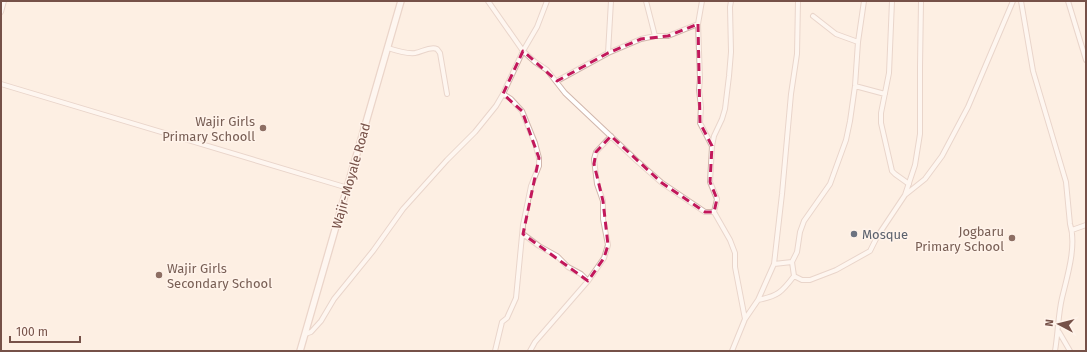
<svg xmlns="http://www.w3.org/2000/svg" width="1087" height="352" font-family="'Fira Sans',sans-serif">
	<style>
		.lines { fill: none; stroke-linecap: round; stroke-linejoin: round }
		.street-casing { stroke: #d1b6ac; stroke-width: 6 }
		.secondary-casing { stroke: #d4b5a9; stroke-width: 8 }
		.street { stroke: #fff; stroke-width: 4 }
		.secondary { stroke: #fff; stroke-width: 5.5 }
		.marked { fill: none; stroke: #c2185b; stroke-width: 3; stroke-dasharray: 8 5; stroke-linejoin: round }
		.education-dot { fill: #8d6e63; stroke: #fff3ea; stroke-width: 1.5 }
		.worship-dot { fill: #6b7280; stroke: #fff3ea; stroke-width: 1.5 }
		.labels { text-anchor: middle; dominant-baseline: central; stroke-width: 3; stroke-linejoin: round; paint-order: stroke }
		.education-label { font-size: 13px; fill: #785e54; stroke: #fff3ea; text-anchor: end }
		.street-label { font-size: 13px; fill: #765148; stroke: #fff3ea }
		.worship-label { font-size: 13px; fill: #5b616d; stroke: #fff3ea; text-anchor: start }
	</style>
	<rect width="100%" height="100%" fill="#fdefe3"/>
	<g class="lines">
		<defs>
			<path id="street" d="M488,1L523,51L535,62L547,70L565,93L636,160L662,183L705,212H714
				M646,1L655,36
				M702,1L698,24L700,79L699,90L701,107L700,123L712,146
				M731,1L730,7L731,52L729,76L725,109L722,119L714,136L712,146L710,182L717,199L714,212L730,240L735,253V267L745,319
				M892,1L889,73L881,113V123L892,171L895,174L909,184
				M1021,1L1033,71L1066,182L1070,224C1077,246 1067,277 1062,298C1058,315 1058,334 1055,351
				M1068,1L1086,60
				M1,12L4,1
				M813,16L836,34L858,42
				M388,48C397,51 406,54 415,53C422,52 430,46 437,49L440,53L447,94
				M608,53L611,1
				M557,81L608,53L641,39L655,36H668L698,24
				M1,84L348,188
				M855,86L885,94
				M905,195L925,179L942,156L968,107L1013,1
				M1072,230L1086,225
				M523,234L539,246L557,256L568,267L581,274L588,281
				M792,262L794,276
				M774,264L792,262L797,252L800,232L804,221L830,184L846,140L850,121L855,86L858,42L864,1
				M758,300C778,296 782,292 794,276L802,280H810L836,270L870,251L877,237L905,195L915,165L920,134V67L921,1
				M1059,332L1070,351
				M305,334L311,332L321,321L334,299L373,251L403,209L447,160L475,132L496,106L503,94L523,51L537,27L547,1
				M495,351L502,322L507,318L516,298L523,225L531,186L539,166V158L535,143L522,111L511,99L503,94
				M530,351L535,342L588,281L604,258L608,245L603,219V201L597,184L594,159L596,152L611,136
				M732,351L745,319L758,300L774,264L782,194L791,94L797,54L798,1"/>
			<path id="secondary" d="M300,351L401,1"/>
		</defs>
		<use href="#street" class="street-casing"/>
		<use href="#secondary" class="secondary-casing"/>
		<use href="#street" class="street"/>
		<use href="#secondary" class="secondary"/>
	</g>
	<path d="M0 0H1087V352H0ZM698,24L700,123L712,146L710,182L717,199L714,212H705L662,183L611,136L596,152L594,164L603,201L608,245L604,258L588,281L523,234L539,158L522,111L503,94L523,51L557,81L608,53L641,39L668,36Z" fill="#fdefe3" fill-opacity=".55" fill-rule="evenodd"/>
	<path class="marked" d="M698,24L700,123L712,146L710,182L717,199L714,212H705L662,183L611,136L596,152L594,164L603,201L608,245L604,258L588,281L523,234L539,158L522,111L503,94L523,51L557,81L608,53L641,39L668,36Z"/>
	<g class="education-dot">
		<circle cx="263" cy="128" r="4"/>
		<circle cx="1012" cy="238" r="4"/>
		<circle cx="159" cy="275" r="4"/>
	</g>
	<circle class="worship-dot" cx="854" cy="234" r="4"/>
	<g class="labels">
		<g class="education-label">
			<text x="255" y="121">Wajir Girls<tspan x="255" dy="15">Primary Schooll</tspan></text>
			<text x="1004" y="231">Jogbaru<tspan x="1004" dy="15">Primary School</tspan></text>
			<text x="167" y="268" text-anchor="start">Wajir Girls<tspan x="167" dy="15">Secondary School</tspan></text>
		</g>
		<g class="street-label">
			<text transform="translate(351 176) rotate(-74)">Wajir-Moyale Road</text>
		</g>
		<g class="worship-label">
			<text x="862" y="234">Mosque</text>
		</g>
	</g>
	<rect width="1087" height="352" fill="none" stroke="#765148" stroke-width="4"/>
	<g transform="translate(1059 324) rotate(277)" stroke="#fff3ea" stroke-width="3" paint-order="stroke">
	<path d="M0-3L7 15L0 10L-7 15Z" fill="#765148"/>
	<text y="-6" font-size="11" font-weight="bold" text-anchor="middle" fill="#765148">N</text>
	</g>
	<path d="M10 336v6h70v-6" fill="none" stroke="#765148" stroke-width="2"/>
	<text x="16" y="336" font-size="12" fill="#765148" stroke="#fff3ea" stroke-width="3" paint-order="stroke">100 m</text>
</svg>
